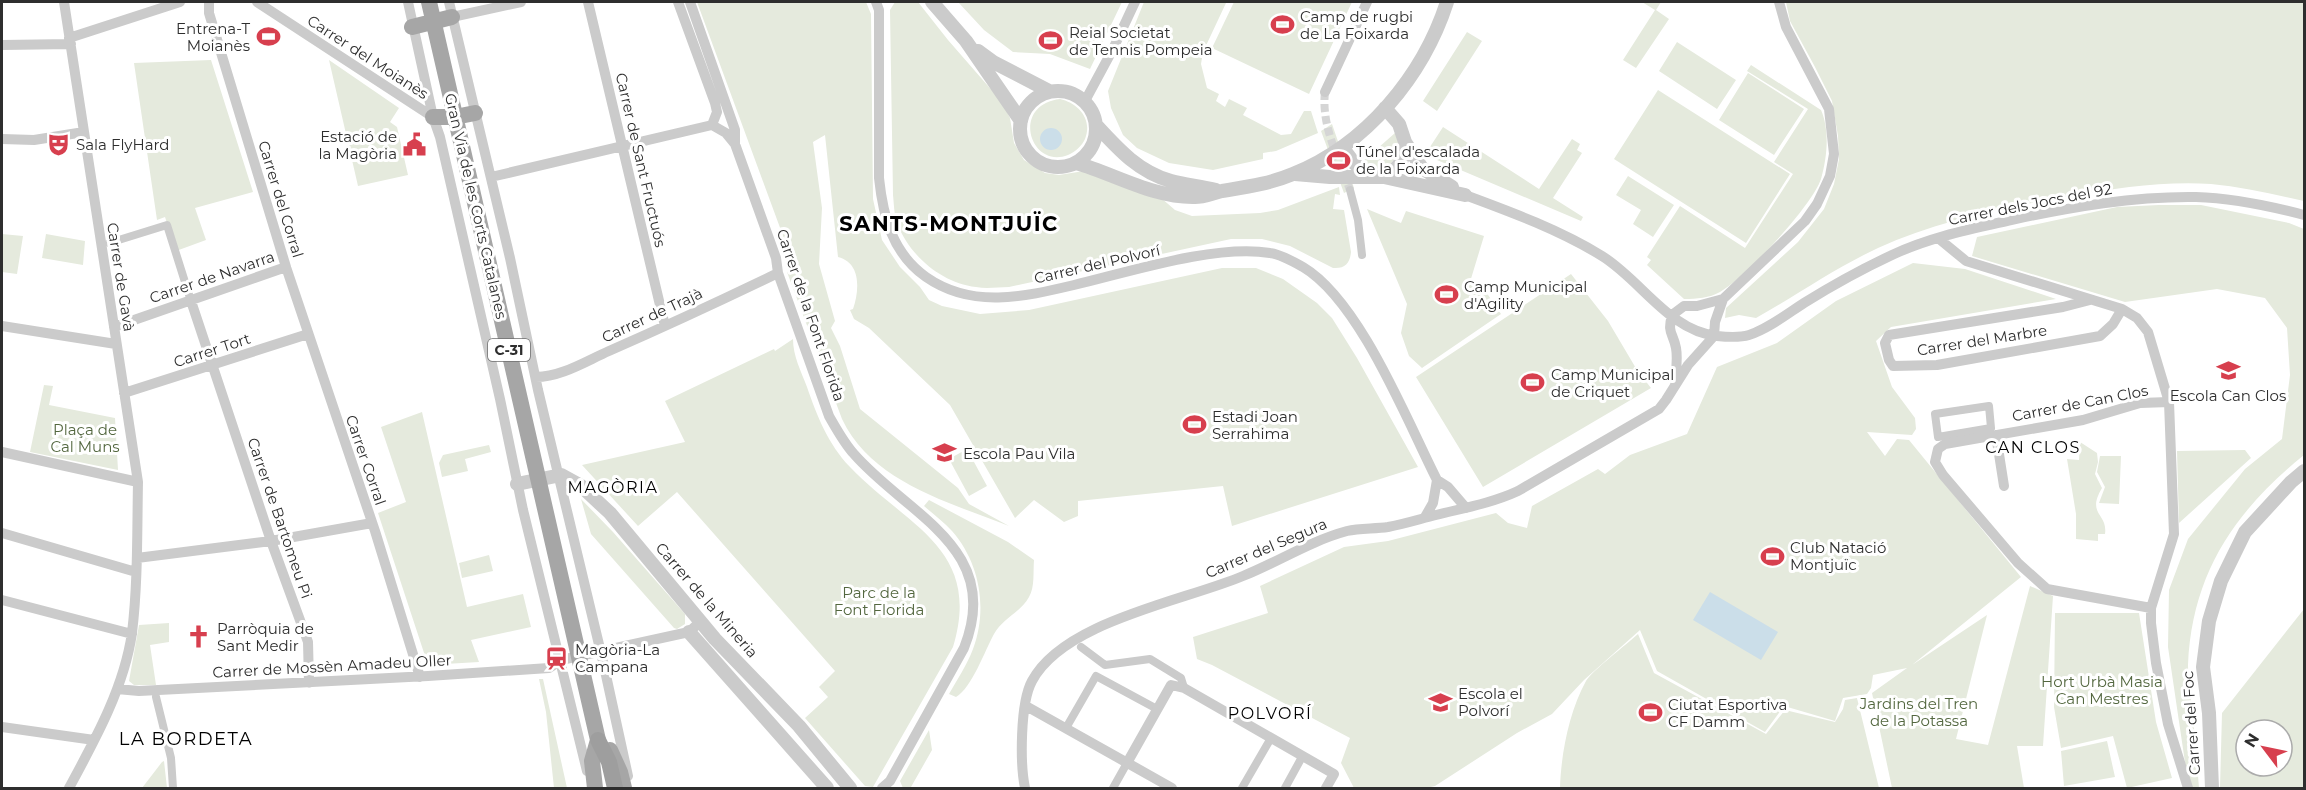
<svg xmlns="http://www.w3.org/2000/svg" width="2306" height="790" font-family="Montserrat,sans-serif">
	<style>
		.green { fill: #e5eadd; fill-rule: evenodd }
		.water { fill: #cbdee9 }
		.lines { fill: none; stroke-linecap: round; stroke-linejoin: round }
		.pedestrian-tunnel { stroke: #d5d5d5; stroke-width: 8; stroke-dasharray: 8 4; stroke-linecap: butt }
		.pedestrian { stroke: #cbcbcb; stroke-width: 8 }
		.minor { stroke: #cbcbcb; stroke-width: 10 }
		.tertiary { stroke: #cbcbcb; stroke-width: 14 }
		.primary { stroke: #a6a6a6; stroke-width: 16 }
		.trunk { stroke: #9e9e9e; stroke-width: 16 }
		.labels { text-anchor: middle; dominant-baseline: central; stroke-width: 6; stroke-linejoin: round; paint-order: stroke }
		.shield { fill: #fff; stroke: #6d6d6d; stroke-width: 1.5 }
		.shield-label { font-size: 14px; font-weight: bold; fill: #2e2e2e }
		.poi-label { font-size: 15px; fill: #2e2e2e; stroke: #fff; text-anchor: start }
		.street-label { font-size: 15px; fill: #2e2e2e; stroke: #fff }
		.park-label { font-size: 15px; fill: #53673f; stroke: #fff }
		.neighbourhood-label { font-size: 16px; letter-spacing: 1.5px; fill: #000; stroke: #fff }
		.quarter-label { font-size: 18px; letter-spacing: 1.5px; fill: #000; stroke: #fff }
		.district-label { font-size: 21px; font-weight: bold; letter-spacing: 1.5px; fill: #000; stroke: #fff }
	</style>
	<rect width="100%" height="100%" fill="#fff"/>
	<path class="green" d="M697,2H866L871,14L873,199L882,240L900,267L920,287L929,300L942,306L980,314L1029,310L1222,268H1256L1283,279L1317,303L1332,318L1357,358L1418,467L1232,526L1223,486L1078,501V516L1064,522L1034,500L1015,518L950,405L869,328L854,319L850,310L853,309C859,292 862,263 838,257L825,135L813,142L822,208L819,264L835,321L831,328L840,346L860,409L958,488L969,504L1009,526C948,502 872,482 842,419L787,272L793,263Z
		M895,2H918L948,40L1002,102L1010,118L1014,143L1024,160L1045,173L1059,175L1084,171L1160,197L1175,210L1192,216L1260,213L1278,210L1339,187L1340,195L1335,194L1333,209L1344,210L1351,252C1350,263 1345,269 1333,268L1290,246L1262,239H1231L1009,287C998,287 987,289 976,287C941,283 909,255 897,223C894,214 894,204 893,195L890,10Z
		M958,2H1122L1090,69L1050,54L1013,52L984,30Z
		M1144,2L1226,3L1203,52L1201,64L1207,88L1219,94L1216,101L1225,107L1229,99L1247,108L1243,115L1281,135L1291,134L1304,111H1311L1318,133L1276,151L1263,153V159L1213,170L1169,163L1137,148L1123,135L1111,108L1108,91Z
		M1234,2H1352L1309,94L1212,48Z
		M1642,2H1661L1656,10L1669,19L1636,68L1623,60L1655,10Z
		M1786,2H2304V201C2273,194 2242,187 2211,184C2164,181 2117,188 2071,196C2006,207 1938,221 1878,248C1835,268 1797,295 1756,318L1739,315L1725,318L1726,308L1798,242L1824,209L1834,184L1839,159L1838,136L1832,101L1815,67L1790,21Z
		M1467,32L1482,41L1437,111L1423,101Z
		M1677,42L1736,80L1717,109L1659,71Z
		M211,60L253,192L195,208L206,240L176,251L165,217L157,220L134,63Z
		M329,60L399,108L390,122L397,127L408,175L358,186Z
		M1751,65L1821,110C1830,131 1827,158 1821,179C1812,206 1746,277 1720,292C1709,298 1697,299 1684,299L1647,265L1651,260L1647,257L1680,206L1745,248L1793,174L1774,162L1808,109L1747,71Z
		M1748,73L1804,109L1774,155L1719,120Z
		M1658,90L1790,174L1746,243L1614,159Z
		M1060,99C1078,103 1093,119 1085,139C1082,146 1075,152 1068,155C1030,170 1010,105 1060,99Z
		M1332,124L1354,188L1344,193L1321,131Z
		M1443,127L1539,189L1572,139L1580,144L1577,150L1582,153L1553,198L1583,217L1581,221L1437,160L1428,150Z
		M1395,133L1401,148C1389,169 1383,176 1361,163Z
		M1628,176L1674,205L1653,237L1633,224L1641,210L1616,195Z
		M2159,205H2201L2289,223L2304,229V455C2235,511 2192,573 2188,665C2188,680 2191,696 2192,711C2195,737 2197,763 2199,788H2192L2186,769L2168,647L2169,590L2188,539L2245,469L2282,439L2290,375L2287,328L2265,298L2217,289L2125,302L1972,256L1977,237L2117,207Z
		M1367,209L1401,223L1406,211L1484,236L1470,282L1482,286L1501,314L1422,368L1409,356L1401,333L1407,304Z
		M2,234L23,236L17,274L2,272Z
		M46,234L85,241L83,265L42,258Z
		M1913,263L1965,269L2056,299L1891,327L1876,341L1892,387L1915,418L1916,429L1912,435L1867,432L1885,456L1897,439L1909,440L2021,577L1912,665L1987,615L1956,739L1988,745L2030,586L2053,596L2043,746H2017L2024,788H1892L1872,693L1907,668L1873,675L1871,688L1867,694L1843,698L1835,721L1784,706L1765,732L1657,671L1640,630L1584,680L1552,714L1517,733L1435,786L1426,788H1354L1341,763L1350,738L1212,665L1197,659L1193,637L1268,613L1260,586L1344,547L1388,541L1496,513L1508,523L1527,528L1532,506L1598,469L1605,474L1630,455L1687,434L1717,367L1777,343L1836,301Z
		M1571,274L1608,321L1637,370L1651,388L1483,487L1416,377Z
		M793,339C793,356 801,371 807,387C817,416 828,444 850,467C906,526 983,548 953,647L873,787L865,786L805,718L828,697L819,687L835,671L677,492L638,526L582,465L685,442L665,401L774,349L775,351Z
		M44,385L53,386L49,405L115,418L118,470L30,452Z
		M422,412L467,607L523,594L531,627L471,640L479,662L428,665L378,513L406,502L381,427Z
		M2080,442L2097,453L2098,462L2095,474L2102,488C2086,515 2108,513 2105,534H2098V541L2076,539V514L2067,459L2079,460Z
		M489,445L491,452L465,459L468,471L442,477L439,463L443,455Z
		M967,449L987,486L969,496L949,459Z
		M2245,450L2251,458L2179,523L2177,451Z
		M2100,456H2121L2119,504L2099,503L2105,487L2097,472Z
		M581,499L613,532L685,614V624L677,629L674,628L591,534Z
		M929,500L1008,542L1034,560C1033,572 1035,587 1029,597C1021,612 1003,618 994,634C985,650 972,688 956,697L949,694C957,680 967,665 973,649C988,609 980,563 952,531C944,522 933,514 924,506Z
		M489,555L493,571L462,578L459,563Z
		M2304,609V788H2220L2222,713ZM2246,730H2282V766H2246Z
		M2055,613H2139L2156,722L2172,778L2127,788L2113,736L2061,748L2054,707Z
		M169,623V642L150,645L156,685H134L129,681L139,625Z
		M1638,634L1654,673L1766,734L1785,710L1835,722L1843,709L1845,700L1857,698L1879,788H1560C1561,754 1569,712 1586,681C1592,671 1627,644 1638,634Z
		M539,679H543L567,788H554L546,712Z
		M929,730L932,750L911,787L903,788L900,781Z
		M2107,741L2115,777L2064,786L2061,751Z
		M164,761L167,788H142L162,762Z"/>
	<path class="water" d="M1040 139a11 11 0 1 1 22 0a11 11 0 1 1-22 0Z
		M1710,592L1778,632L1761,660L1693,620Z"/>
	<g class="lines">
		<path class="pedestrian-tunnel" d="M1325,92C1321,126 1339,159 1350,190"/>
		<path class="pedestrian" d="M1350,190L1358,220L1362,255
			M109,243L167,225L191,301
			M1989,406L1991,428L1938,437L1935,414Z
			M1081,647L1105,665L1150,659L1181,678L1184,688
			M156,697L171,758L173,788
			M1066,728L1096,676L1157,709
			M1113,788L1127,763
			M1242,788L1271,738
			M1285,788L1302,757"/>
		<path class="minor" d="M64,2L138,482C137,532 138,583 132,633C124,688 95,740 69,788
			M257,2L433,117
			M408,2L433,117L440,137L500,399L523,510L587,771
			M449,2L510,258L538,390L602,657L628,776
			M588,2L665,326
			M690,2L735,130V144L776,258L778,273L829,416C837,430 844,443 854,454C907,515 1004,548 964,648L890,781L882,788
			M876,2L879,10V178C883,216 892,253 926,277C972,309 1023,297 1074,285C1129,272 1215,244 1270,253C1280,254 1294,262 1303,267C1360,301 1407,421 1437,480L1448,487L1466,508
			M209,3V13L286,267L375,531L420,677
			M452,17L521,2
			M69,38L180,2
			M2,45L71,44
			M1325,92L1367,2
			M1085,101L1113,49L1135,2
			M712,125L726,133L735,144
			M2,139L34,140L84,132
			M491,177L712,125L717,112L715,103L678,2
			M1465,195C1511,212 1560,230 1602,256C1641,280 1669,331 1717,336C1727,337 1739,338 1749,335C1768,329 1787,314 1804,303C1833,285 1862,269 1892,255C1930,237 1971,229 2011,220C2072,207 2134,196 2196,197C2233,198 2270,206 2304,215
			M1938,238L1966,261L2122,309L2137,318L2148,332L2169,402L2174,534L2151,608V623L2156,663L2168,724L2188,788
			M2090,300L2063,307L1889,335L1885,343L1889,360L1893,366L1937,365L2100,336L2113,324L2122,309
			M191,301L271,541L308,642L309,683
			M1672,315C1667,334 1673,332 1676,348C1678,359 1676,371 1675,382
			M1672,315L1684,306H1697L1723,299
			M2,326L116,344
			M114,327L286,267
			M1714,336L1715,322L1723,299L1805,221L1817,204L1830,176L1834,154L1829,109L1786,27L1779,2
			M536,377C561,377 586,361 609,351C666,326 722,300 778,273
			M124,393L308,334
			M1996,435L2004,486
			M2,452L138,482
			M1425,517L1433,503L1437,480
			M2,533L136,572
			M137,558L271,541L372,523
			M2,600L132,634
			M2151,608L2047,589L2018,563L1943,475L1935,462L1938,449L1945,444L2083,420L2140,403L2169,402
			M117,689L139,691L428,676L549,668L561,660L689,632L701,621
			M1026,706L1172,788
			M2,727L94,740
			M1127,763L1171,685L1184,688L1198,696L1334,774L1326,788
			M1025,788C1020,764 1020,703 1032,681C1064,621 1184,601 1243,576C1278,562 1310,541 1347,531C1360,528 1374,529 1388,527C1404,524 1420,519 1436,515C1464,508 1492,503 1518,491L1659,409L1666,400L1688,365L1714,336"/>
		<path class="tertiary" d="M932,2L966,41L1021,121
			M978,51L993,62L1049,91
			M1020 129a38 38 0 1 1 76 0a38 38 0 1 1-76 0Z
			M1385,108L1399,124L1405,142L1422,168L1452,187
			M1097,126C1119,150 1139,172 1171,181C1185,185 1201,186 1216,190
			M1342,147L1354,163L1370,176
			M1076,163C1115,174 1153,198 1195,197C1204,197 1213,193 1222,191C1246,187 1269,184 1293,174C1366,145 1423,76 1447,2
			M1295,174L1330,177H1384L1465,195
			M1384,177C1399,168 1405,160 1405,142
			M517,484L561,475L581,486L610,513L715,639L799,726L850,788
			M689,632L827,788
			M2212,788L2209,713L2203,667L2209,621L2221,581L2245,532L2291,482L2304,471"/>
		<path class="primary" d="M429,2L598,740L592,761L595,788
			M412,27L452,17
			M433,117H455L475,113
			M610,750L620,772L624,788"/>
		<path class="trunk" d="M598,740L609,762L615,788"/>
	</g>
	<defs>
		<symbol id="stadium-bare" viewBox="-9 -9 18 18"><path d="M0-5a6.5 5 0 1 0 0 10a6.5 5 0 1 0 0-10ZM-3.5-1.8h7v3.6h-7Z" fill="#d73f4e" stroke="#fff" stroke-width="2.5" paint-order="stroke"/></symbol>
		<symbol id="theatre-bare" viewBox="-9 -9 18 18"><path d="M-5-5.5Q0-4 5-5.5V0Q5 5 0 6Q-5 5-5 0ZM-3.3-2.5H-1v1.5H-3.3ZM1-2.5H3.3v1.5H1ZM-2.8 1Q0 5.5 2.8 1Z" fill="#d73f4e" stroke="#fff" stroke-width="2.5" paint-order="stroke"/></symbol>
		<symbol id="civic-bare" viewBox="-9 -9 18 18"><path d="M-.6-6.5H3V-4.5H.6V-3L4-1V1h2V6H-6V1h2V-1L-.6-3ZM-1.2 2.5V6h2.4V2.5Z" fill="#d73f4e" stroke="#fff" stroke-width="2.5" paint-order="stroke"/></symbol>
		<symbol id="school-bare" viewBox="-9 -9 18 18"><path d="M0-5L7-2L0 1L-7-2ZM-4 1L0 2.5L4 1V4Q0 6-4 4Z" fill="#d73f4e" stroke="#fff" stroke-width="2.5" paint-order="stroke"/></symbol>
		<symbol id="church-bare" viewBox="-9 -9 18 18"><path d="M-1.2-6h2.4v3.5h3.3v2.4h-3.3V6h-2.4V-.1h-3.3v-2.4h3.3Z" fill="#d73f4e" stroke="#fff" stroke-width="2.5" paint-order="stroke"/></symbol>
		<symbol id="station-bare" viewBox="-9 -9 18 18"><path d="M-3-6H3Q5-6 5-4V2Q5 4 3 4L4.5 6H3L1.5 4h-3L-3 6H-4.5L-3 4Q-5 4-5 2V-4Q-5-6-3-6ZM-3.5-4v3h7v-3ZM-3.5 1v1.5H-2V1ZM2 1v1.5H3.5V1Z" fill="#d73f4e" stroke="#fff" stroke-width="2.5" paint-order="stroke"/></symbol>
	</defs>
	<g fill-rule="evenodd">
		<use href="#stadium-bare" x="1266" y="8" width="33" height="33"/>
		<use href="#stadium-bare" x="252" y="20" width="33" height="33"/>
		<use href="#stadium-bare" x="1034" y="24" width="33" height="33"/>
		<use href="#theatre-bare" x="42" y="128" width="33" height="33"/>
		<use href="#civic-bare" x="398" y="128" width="33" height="33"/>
		<use href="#stadium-bare" x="1322" y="144" width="33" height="33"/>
		<use href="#stadium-bare" x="1430" y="278" width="33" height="33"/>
		<use href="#school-bare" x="2212" y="354" width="33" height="33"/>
		<use href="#stadium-bare" x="1516" y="366" width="33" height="33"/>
		<use href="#stadium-bare" x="1178" y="408" width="33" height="33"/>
		<use href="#school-bare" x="928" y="436" width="33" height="33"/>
		<use href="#stadium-bare" x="1756" y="540" width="33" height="33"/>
		<use href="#church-bare" x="182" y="620" width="33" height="33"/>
		<use href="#station-bare" x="540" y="642" width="33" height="33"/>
		<use href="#school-bare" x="1424" y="686" width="33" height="33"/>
		<use href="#stadium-bare" x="1634" y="696" width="33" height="33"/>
	</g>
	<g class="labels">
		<rect class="shield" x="488" y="339" width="42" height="22" rx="4.5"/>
		<g class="shield-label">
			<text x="509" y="350">C-31</text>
		</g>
		<g class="poi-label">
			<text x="1300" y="16">Camp de rugbi<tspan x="1300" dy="17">de La Foixarda</tspan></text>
			<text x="250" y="28" text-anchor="end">Entrena-T<tspan x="250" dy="17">Moianès</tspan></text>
			<text x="1069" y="32">Reial Societat<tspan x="1069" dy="17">de Tennis Pompeia</tspan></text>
			<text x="397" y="136" text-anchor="end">Estació de<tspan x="397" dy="17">la Magòria</tspan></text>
			<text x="76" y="144">Sala FlyHard</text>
			<text x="1356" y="151">Túnel d'escalada<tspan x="1356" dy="17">de la Foixarda</tspan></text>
			<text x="1464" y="286">Camp Municipal<tspan x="1464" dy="17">d'Agility</tspan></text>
			<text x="1551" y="374">Camp Municipal<tspan x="1551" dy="17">de Criquet</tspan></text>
			<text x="2228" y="395" text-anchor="middle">Escola Can Clos</text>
			<text x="1212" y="416">Estadi Joan<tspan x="1212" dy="17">Serrahima</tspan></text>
			<text x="963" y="453">Escola Pau Vila</text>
			<text x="1790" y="547">Club Natació<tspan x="1790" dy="17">Montjuïc</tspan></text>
			<text x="217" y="628">Parròquia de<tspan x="217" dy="17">Sant Medir</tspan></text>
			<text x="575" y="649">Magòria-La<tspan x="575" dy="17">Campana</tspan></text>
			<text x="1458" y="693">Escola el<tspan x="1458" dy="17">Polvorí</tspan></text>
			<text x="1668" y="704">Ciutat Esportiva<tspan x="1668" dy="17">CF Damm</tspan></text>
		</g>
		<g class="street-label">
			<text transform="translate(368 57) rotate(33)">Carrer del Moianès</text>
			<text transform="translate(641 160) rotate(77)">Carrer de Sant Fructuós</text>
			<text transform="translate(281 199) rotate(73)">Carrer del Corral</text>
			<text transform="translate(2030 204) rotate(-11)">Carrer dels Jocs del 92</text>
			<text transform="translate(476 206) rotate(77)">Gran Via de les Corts Catalanes</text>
			<text transform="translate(1097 264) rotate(-13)">Carrer del Polvorí</text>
			<text transform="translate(121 277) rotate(81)">Carrer de Gavà</text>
			<text transform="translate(212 277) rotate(-19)">Carrer de Navarra</text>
			<text transform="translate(652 315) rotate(-25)">Carrer de Trajà</text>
			<text transform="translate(811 315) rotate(71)">Carrer de la Font Florida</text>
			<text transform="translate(1982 340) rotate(-9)">Carrer del Marbre</text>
			<text transform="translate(212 350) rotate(-18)">Carrer Tort</text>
			<text transform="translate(2080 403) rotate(-11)">Carrer de Can Clos</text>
			<text transform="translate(366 460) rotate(71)">Carrer Corral</text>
			<text transform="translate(280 518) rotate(71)">Carrer de Bartomeu Pi</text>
			<text transform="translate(1266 548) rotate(-23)">Carrer del Segura</text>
			<text transform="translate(707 600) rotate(49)">Carrer de la Mineria</text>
			<text transform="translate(332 666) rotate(-3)">Carrer de Mossèn Amadeu Oller</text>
			<text transform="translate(2191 723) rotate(-94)">Carrer del Foc</text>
		</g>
		<g class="park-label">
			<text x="85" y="429">Plaça de<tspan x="85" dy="17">Cal Muns</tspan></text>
			<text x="879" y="592">Parc de la<tspan x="879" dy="17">Font Florida</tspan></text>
			<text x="2102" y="681">Hort Urbà Masia<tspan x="2102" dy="17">Can Mestres</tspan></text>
			<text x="1919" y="703">Jardins del Tren<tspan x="1919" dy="17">de la Potassa</tspan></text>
		</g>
		<g class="neighbourhood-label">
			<text x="2033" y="447">CAN CLOS</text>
			<text x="613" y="487">MAGÒRIA</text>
			<text x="1270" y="713">POLVORÍ</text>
		</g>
		<g class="quarter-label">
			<text x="186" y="739">LA BORDETA</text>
		</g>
		<g class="district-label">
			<text x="949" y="223">SANTS-MONTJUÏC</text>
		</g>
	</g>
	<rect width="2306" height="790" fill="none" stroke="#2e2e2e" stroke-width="6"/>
	<g transform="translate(2264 748) rotate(302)"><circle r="28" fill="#ffffff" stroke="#ababab" stroke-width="1.5"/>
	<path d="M0-4.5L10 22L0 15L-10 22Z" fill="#d73f4e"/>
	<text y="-9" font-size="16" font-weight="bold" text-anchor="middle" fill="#2e2e2e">N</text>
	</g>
</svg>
